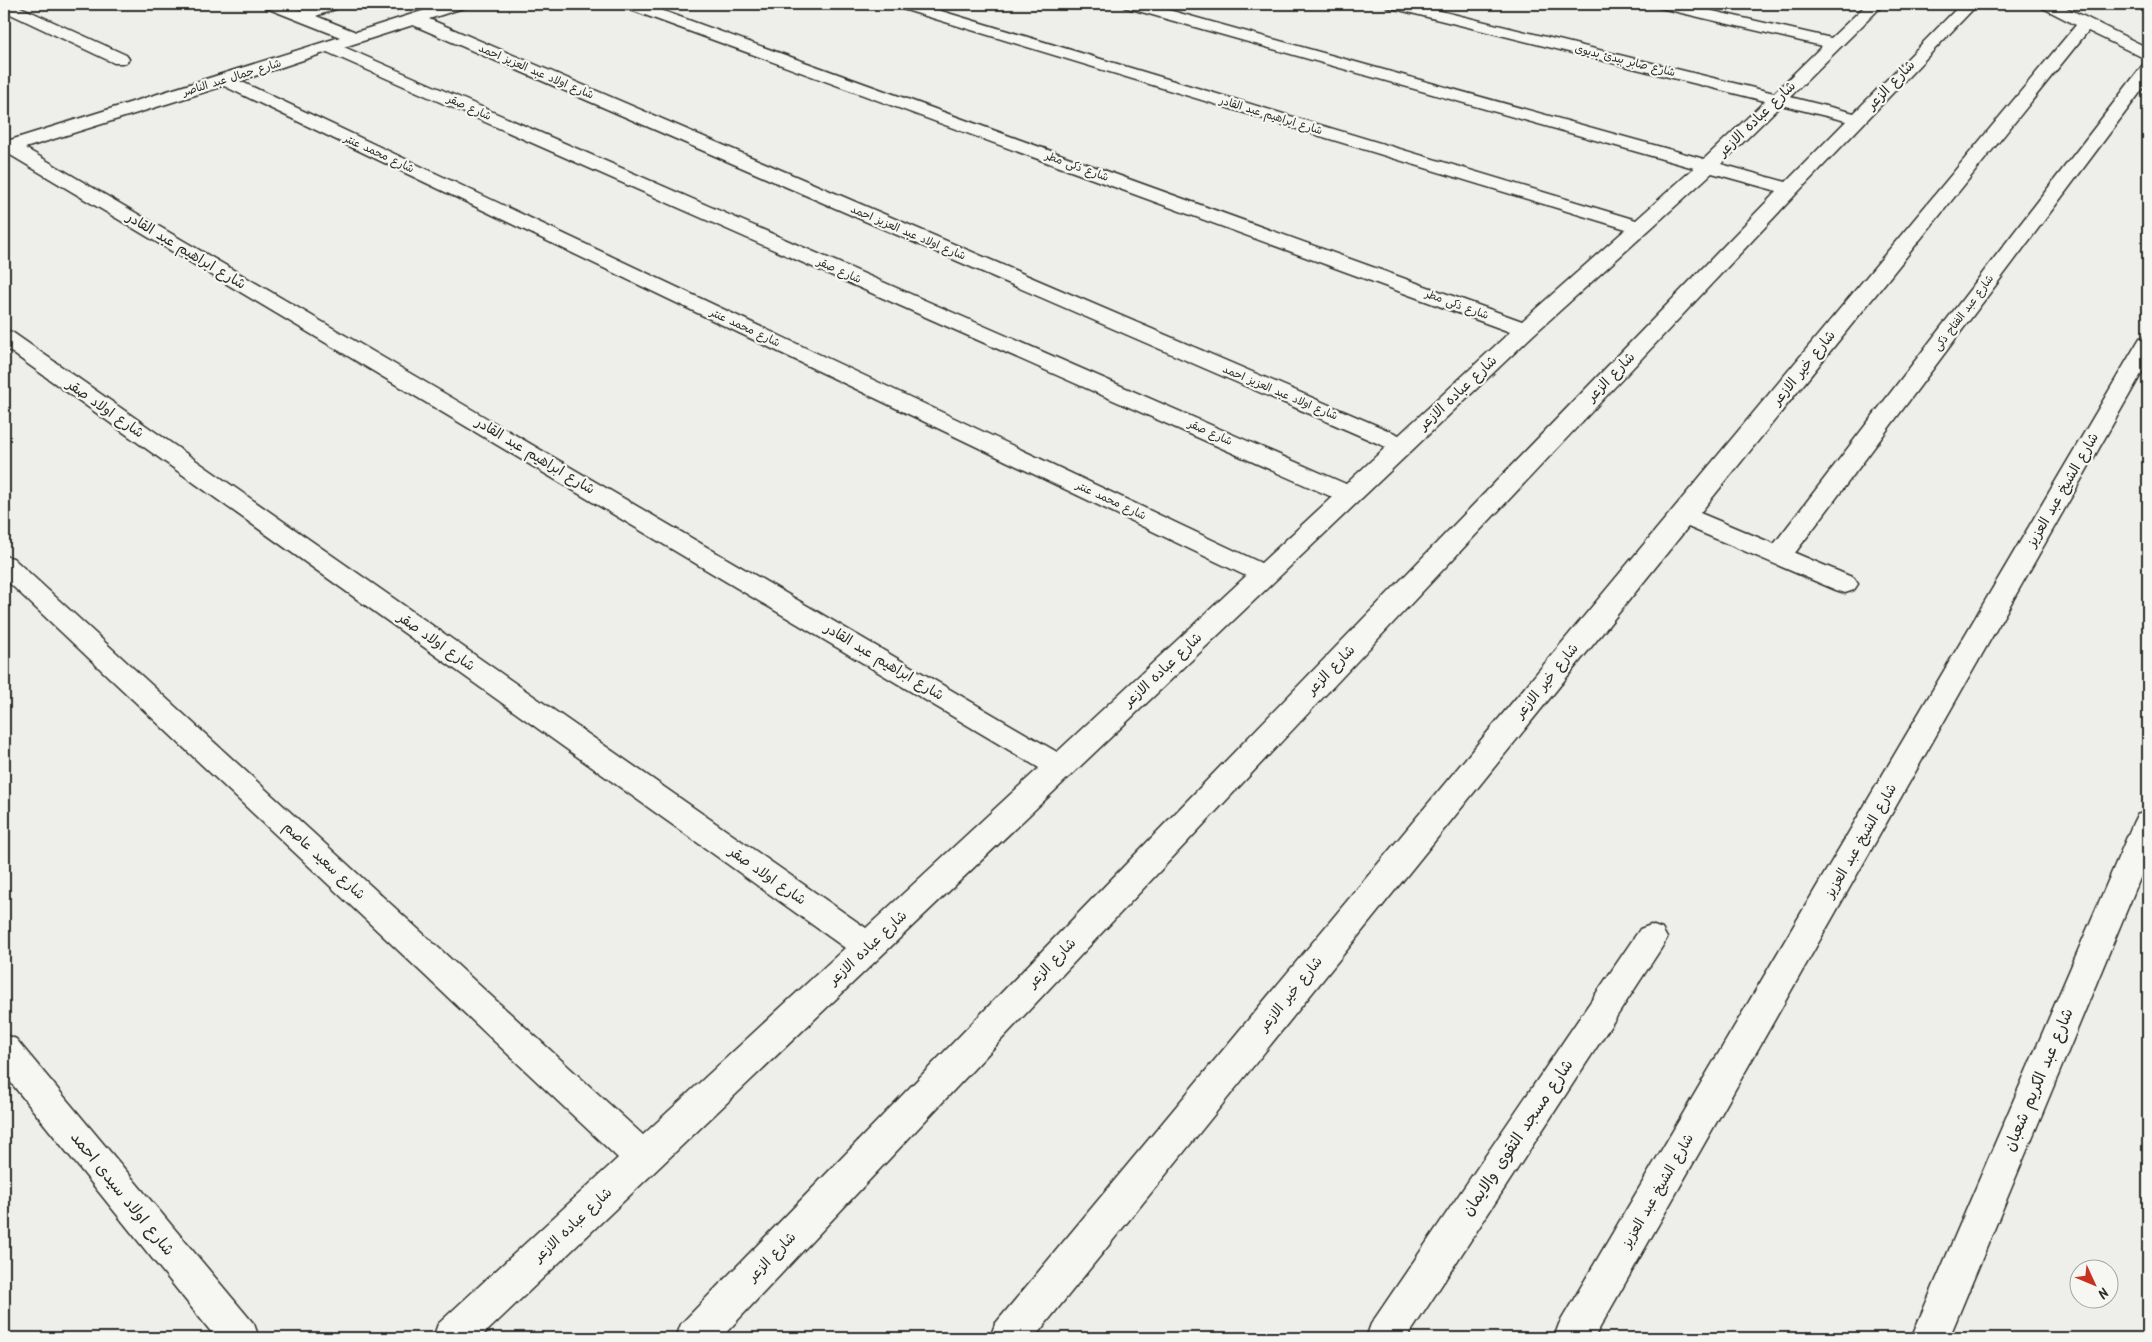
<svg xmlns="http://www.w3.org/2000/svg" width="2152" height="1342" font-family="Kalam,'Playpen Sans Arabic',sans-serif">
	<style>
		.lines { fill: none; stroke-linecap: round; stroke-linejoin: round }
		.minor-casing { stroke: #2b2b2b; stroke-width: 3 }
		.minor { fill: #f6f6f2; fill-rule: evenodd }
		.labels { text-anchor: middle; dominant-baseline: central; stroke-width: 4.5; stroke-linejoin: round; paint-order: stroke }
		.far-street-label { font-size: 11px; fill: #2b2b2b; stroke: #f6f6f2 }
		.street-label { font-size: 14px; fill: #2b2b2b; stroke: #f6f6f2 }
		.near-street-label { font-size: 16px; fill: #2b2b2b; stroke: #f6f6f2 }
	</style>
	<rect width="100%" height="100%" fill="#eeeeea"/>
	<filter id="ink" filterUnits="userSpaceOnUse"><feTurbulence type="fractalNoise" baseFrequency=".02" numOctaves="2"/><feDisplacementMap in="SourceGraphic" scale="10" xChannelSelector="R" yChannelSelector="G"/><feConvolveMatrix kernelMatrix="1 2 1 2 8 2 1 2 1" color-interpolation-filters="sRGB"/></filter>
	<g filter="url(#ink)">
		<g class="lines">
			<defs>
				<path id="minor" d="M4,4H14L126,55L129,59L126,63H114L4,11Z
					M262,4H284L301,10L320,4H343L341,7L316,16L356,32L444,4H468L466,7L429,19L1399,435L1510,332L623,7L621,4H644L1522,321L1626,229L896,7L894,4H918L1636,220L1694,168L1124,7L1122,4H1147L1704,159L1765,101L1387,7L1385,4H1412L1774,93L1822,46L1656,7L1654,4H1682L1831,38L1867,4H1884L1790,97L1854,113L1961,4H1978L1797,193L721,1338H676L681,1324L1777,191L1712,173L1533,335L480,1338H433L438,1324L618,1158L4,578V556L13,558L643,1135L845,948L4,347V331L12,332L866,928L1039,768L7,153L4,154V142L340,37L264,7ZM413,25L1386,447L1346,484L344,47ZM327,52L1332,497L1261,563L240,81ZM224,86L1246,576L1057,752L25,148ZM1781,105L1846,121L1786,182L1721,164Z
					M2039,4H2059L2148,48V60L2088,31L1700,513L1774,544L2142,66L2148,65V82L1795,553L1854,578L1858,584L1854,590L1845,593L1836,590L1688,527L1034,1338H990L995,1324L2076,25L2041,7Z
					M2148,336V362L1594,1338H1554L1559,1324L2137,343L2140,338Z
					M2148,811V859L1949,1338H1911L2133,823L2137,815Z
					M1651,925L1662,929L1667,938L1662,947L1407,1338H1366L1371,1324L1640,929Z
					M4,1034L16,1039L254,1324L259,1338H216L4,1074Z"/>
			</defs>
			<use href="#minor" class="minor-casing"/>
			<use href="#minor" class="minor"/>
		</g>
	</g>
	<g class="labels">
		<g class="far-street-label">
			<text transform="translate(1625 61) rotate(14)">شارع صابر بيدئ بديوى</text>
			<text transform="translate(536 72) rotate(23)">شارع اولاد عبد العزيز احمد</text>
			<text transform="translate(232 78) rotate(-17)">شارع جمال عبد الناصر</text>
			<text transform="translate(469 108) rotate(24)">شارع صقر</text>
			<text transform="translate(1271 116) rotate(17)">شارع ابراهيم عبد القادر</text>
			<text transform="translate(379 154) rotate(25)">شارع محمد عنتر</text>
			<text transform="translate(1077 167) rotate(20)">شارع ذكى مطر</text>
			<text transform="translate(908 233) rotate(23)">شارع اولاد عبد العزيز احمد</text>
			<text transform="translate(839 271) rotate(24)">شارع صقر</text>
			<text transform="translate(1457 305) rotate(20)">شارع ذكى مطر</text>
			<text transform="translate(1964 313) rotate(-53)">شارع عبد الفتاح ذكى</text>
			<text transform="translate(745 328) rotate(25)">شارع محمد عنتر</text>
			<text transform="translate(1280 393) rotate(23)">شارع اولاد عبد العزيز احمد</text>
			<text transform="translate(1210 433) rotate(24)">شارع صقر</text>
			<text transform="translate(1111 501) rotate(25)">شارع محمد عنتر</text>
		</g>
		<g class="street-label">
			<text transform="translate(1891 85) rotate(-46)">شارع الزعر</text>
			<text transform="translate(1757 119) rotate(-44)">شارع عباده الازعر</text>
			<text transform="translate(186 251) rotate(31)">شارع ابراهيم عبد القادر</text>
			<text transform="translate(1804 368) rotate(-51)">شارع خير الازعر</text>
			<text transform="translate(1611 377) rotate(-46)">شارع الزعر</text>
			<text transform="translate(1458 393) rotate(-43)">شارع عباده الازعر</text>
			<text transform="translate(105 409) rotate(35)">شارع اولاد صقر</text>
			<text transform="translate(535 456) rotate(31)">شارع ابراهيم عبد القادر</text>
			<text transform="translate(2063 490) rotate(-60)">شارع الشيخ عبد العزيز</text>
			<text transform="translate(436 642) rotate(35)">شارع اولاد صقر</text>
			<text transform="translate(884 662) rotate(31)">شارع ابراهيم عبد القادر</text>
			<text transform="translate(1163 670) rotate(-43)">شارع عباده الازعر</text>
			<text transform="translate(1331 670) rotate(-46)">شارع الزعر</text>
			<text transform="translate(1547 681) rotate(-51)">شارع خير الازعر</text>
			<text transform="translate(1861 841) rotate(-60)">شارع الشيخ عبد العزيز</text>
			<text transform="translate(324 861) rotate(43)">شارع سعيد عاصم</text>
			<text transform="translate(767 876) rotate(35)">شارع اولاد صقر</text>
			<text transform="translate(868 948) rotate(-43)">شارع عباده الازعر</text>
			<text transform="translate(1052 963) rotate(-46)">شارع الزعر</text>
			<text transform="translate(1291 994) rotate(-51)">شارع خير الازعر</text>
			<text transform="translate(1658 1191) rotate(-60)">شارع الشيخ عبد العزيز</text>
			<text transform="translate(573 1225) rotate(-43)">شارع عباده الازعر</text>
			<text transform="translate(772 1257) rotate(-46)">شارع الزعر</text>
		</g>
		<g class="near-street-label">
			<text transform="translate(2039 1080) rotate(-67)">شارع عبد الكريم شعبان</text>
			<text transform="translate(1518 1138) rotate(-56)">شارع مسجد التقوى والايمان</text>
			<text transform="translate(122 1194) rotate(51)">شارع اولاد سيدى احمد</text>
		</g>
	</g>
	<rect width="2152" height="1342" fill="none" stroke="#f6f6f2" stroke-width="20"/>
	<rect x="10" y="10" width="2132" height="1322" fill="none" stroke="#2b2b2b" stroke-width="2" filter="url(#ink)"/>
	<g transform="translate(2094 1284) rotate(134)"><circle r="24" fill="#f6f6f2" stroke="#a5a5a2"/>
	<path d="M0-4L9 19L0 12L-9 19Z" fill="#c8321e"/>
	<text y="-8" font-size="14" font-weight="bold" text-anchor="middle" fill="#2b2b2b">N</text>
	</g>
</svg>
